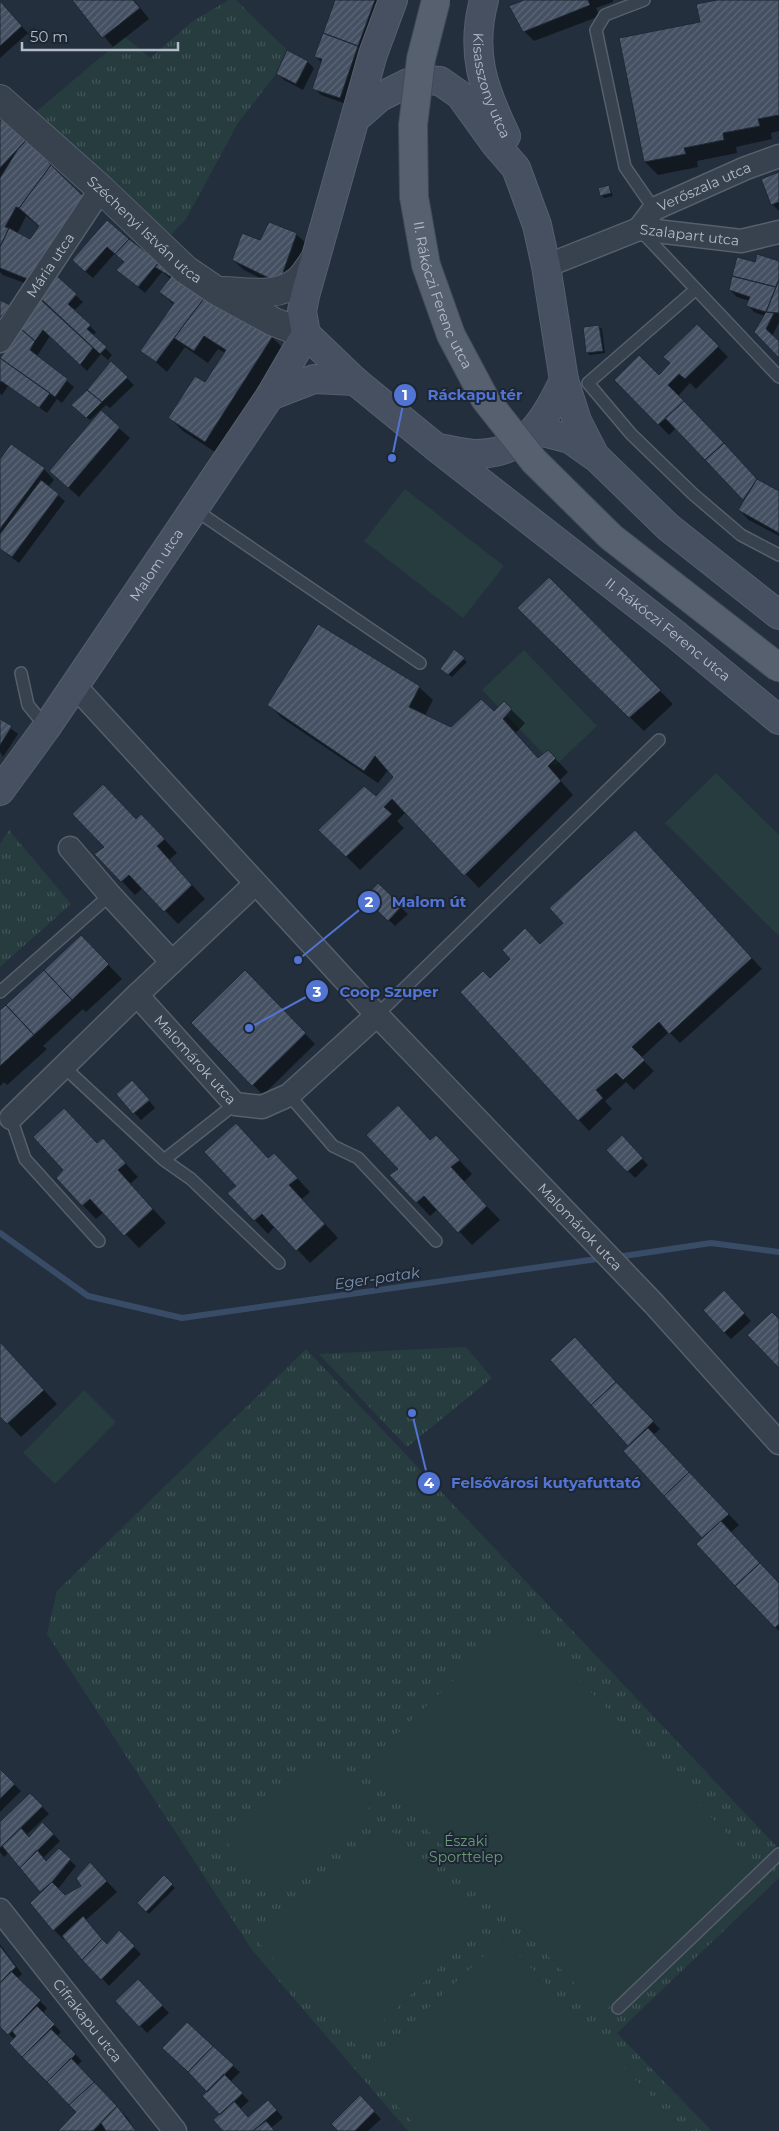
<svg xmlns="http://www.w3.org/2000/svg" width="779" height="2131" font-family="Montserrat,sans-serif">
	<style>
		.grass { fill: url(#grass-tufts) }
		.pitch { fill: #263c3f }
		.shadow { fill: #0007; fill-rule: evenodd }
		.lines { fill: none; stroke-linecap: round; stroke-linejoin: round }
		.stream { stroke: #394c67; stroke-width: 6 }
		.building { fill: url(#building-hatch); stroke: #1f2835 }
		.service-casing { stroke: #565f6c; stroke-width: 14 }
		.minor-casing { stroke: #565f6c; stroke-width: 25 }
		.tertiary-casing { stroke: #565f6c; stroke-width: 30 }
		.secondary-casing { stroke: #565f6c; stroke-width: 30 }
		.service { stroke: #38414e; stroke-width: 11 }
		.minor { stroke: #38414e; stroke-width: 22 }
		.tertiary { stroke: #38414e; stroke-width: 28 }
		.secondary { stroke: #465061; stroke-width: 28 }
		.primary-bridge-casing { stroke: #414a57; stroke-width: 30; stroke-linecap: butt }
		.primary-bridge { stroke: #56606e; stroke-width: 28 }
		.labels { text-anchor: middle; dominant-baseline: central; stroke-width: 4; stroke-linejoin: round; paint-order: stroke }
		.street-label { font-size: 14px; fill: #b4bcc9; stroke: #1d2633 }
		.park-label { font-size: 14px; fill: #6b9a76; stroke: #1d2633 }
		.water-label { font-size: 15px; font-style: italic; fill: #7c92b1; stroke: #1d2633 }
		.leader { fill: none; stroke: #5274d3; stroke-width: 2 }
		.callout-dot { fill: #5274d3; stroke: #1d2633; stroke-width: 2 }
		.mark-label { font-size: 15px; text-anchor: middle; font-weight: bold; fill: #fff }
		.callout-label { font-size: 15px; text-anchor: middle; font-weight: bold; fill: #5274d3; stroke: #1d2633; stroke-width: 4; stroke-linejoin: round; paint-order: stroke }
	</style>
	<defs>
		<pattern id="grass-tufts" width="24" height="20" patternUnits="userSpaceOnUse" patternTransform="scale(1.25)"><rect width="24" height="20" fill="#263c3f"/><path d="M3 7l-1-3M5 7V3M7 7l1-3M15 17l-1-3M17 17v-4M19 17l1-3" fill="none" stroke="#435659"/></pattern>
		<pattern id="building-hatch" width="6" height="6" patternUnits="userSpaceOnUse" patternTransform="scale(1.25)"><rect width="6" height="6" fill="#455162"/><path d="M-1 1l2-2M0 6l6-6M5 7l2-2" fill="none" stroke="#5d6877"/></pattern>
	</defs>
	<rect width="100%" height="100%" fill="#242f3e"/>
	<path class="grass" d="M229,0H236L287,50L276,74L238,123L186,219L171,235L32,115L125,37L150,58L193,21Z
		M9,830L71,904L0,967V844Z
		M466,1347L492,1378L407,1447L319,1354Z
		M306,1349L779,1849V1878L617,2033L712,2131H408L252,1950L47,1634L57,1591Z"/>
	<path class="pitch" d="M405,489L504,566L463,618L364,541Z
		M524,650L597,726L555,766L482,690Z
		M716,773L779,835V936L665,823Z
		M84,1390L116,1422L55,1484L23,1453Z
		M519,1617L757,1865L603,2013L365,1765Z
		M325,1754L372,1805L274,1895L227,1843Z
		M384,1823L483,1926L357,2046L259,1943Z
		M503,1938L684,2131H421L363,2069Z"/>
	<path class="shadow" d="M74,0H134L149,19L113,47Z
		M336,0H384L346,104L321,95L314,88L322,63L315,56Z
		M528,0H613V2L596,8L600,16L534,41L524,31Z
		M723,0H779V131L771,133L772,139L736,147L737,153L697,161L698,167L658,175L645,162L621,39L701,23Z
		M0,3L28,33L0,58Z
		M308,62L314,68L303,90L284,80L277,73Z
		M0,114L38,150L93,208L41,289L3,275L0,272ZM26,216L40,227L31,240L17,234Z
		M779,173V211L772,204Z
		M609,186L613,196L604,198L601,195Z
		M107,222L206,299L272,337L286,351L218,454L183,431L169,417L205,384L225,353L218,349L208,363L185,347L167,372L142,350L174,305L160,292L171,279L162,272L145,293L125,276V263L115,253L93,278L80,267Z
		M296,234L307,244L288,292L244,270L233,260L261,242Z
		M779,262V323L772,336L779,343V356L756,332L765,316L754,312L748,305L750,301L737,297L730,290Z
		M57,278L83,302L74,311L96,332L93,336L112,355L108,360L101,354L87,371L50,336L37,356L74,387L62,403L57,399L47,413L8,386L2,395L0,394V359Z
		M0,301L16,313L0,336Z
		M697,325L728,357L696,389L690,383L678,396L757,481L779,492V536L749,520L739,510L746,500L676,428L669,435L615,380L659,376L672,363Z
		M599,326L602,329L605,353L590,355L587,352Z
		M111,363L134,385L110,408L106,405L90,420L76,408Z
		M101,412L130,438L79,497L61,481Z
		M0,461L44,469L54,480L48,487L65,501L19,563L0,549Z
		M549,579L673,704L644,731L518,608Z
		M455,651L467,662L452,677L445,672Z
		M419,687L433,700L425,715L452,728L494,712L504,703L525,723L516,733L539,759L548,751L568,772L560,780L573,795L479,888L406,812L397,821L404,828L360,870L320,830L376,798L394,777L388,770L378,783L282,718L269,705Z
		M0,720L18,734L3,757L0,752Z
		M155,829L177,853L169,860L205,899L178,924L143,888L135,895L96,854Z
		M645,842L762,969L680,1043L669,1032L641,1058L654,1071L634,1090L626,1082L605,1101L612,1109L589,1131L462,992L490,979L541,945Z
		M378,885L408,914L395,926L366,898Z
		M94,950L122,979L86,1012L83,1009L43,1046L47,1049L7,1085L4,1082L0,1086V1012Z
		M245,972L315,1044L263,1095L193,1023Z
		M139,1088L155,1108L141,1120L117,1094Z
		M431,1141L450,1150L472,1174L464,1182L500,1220L472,1245L438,1209L430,1216L391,1175Z
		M97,1144L116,1153L138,1177L130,1184L166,1223L139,1248L104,1212L96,1219L57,1178Z
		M628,1144L648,1165L635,1178L608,1150Z
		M269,1159L288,1168L310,1192L302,1199L338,1238L310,1263L275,1226L268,1234L229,1193Z
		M731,1299L751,1321L731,1339L724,1332Z
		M0,1343L57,1404L21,1437L0,1415Z
		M625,1393L660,1429L653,1435L739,1525L731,1532L779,1584V1631L736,1585L704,1538L624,1451L630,1446L592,1404Z
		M0,1770L21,1791L0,1812Z
		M30,1794L49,1814L26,1835L29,1838L43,1823L60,1841L43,1858L46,1862L59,1850L76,1866L58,1889L65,1896L100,1874L117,1892L85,1921L107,1946L119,1932L141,1954L109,1986L66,1938L64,1940L54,1930L43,1892L9,1852L4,1857L0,1852V1823Z
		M164,1877L175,1888L149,1914L138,1903Z
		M0,1944L22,1974L17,1979L47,2008L43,2013L61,2032L57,2036L82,2061L77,2066L127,2117L136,2131H60L78,2112L11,2043L14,2039L0,2025Z
		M145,1987L169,2013L147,2033L117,2001Z
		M164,2048L233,2066L240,2072L230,2082L249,2101L240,2109L249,2119L275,2108L283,2118L271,2128L274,2131H223L222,2115L209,2092Z
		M360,2097L381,2119L368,2131H340Z"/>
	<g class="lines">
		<path class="stream" d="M0,1233L88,1296L182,1318L604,1258
			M617,1257L711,1243L779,1252"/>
	</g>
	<path class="building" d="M72,0H133L140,8L102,38Z
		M335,0H375L358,46L323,33Z
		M524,0H588L590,5L523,32L509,6Z
		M717,0H779V115L758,119L760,126L723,133L724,140L684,148L686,154L644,162L619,38L700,22L696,4Z
		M0,1L22,26L0,46Z
		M323,33L358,46L340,98L312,89L322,59L314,57Z
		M287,50L308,61L296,84L276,74Z
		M5,116L28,138L0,168V121Z
		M28,138L51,165L19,208L16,207L5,227L9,228L0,247V178L18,149Z
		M51,165L84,197L30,280L0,268V247L9,228L30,239L39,226L19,208Z
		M779,172V202L771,205L761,179Z
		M609,185L611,193L600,196L598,188Z
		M107,220L129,239L115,254L107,247L85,272L72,260Z
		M269,222L297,233L281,278L277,282L232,260L242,233L260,240Z
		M129,239L159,262L138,287L116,270L124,262L115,254Z
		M757,254L779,261V279L776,287L732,276L737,257L755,262Z
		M159,262L205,297L156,362L140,351L174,303L159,292L171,277L155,267Z
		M57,276L77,294L68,304L91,325L87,329L107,347L100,354L38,296Z
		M732,276L776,287L766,312L746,306L750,297L729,290Z
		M779,279V313L766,312L776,287Z
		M205,297L273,336L205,442L168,418L195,376L205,382L226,350L204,336L194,351L174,338Z
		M0,300L10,305L0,318Z
		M41,300L93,348L80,365L43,330L35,341L21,329Z
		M766,312L774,313L766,329L779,341V358L754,332Z
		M697,324L719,346L685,379L679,374L668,385L684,401L658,425L614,380L639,355L659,375L670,363L663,357Z
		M599,325L603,351L586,353L583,327Z
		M21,329L35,341L30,350L68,379L55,397L0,358Z
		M0,358L50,393L39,408L1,381L0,382Z
		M111,361L128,377L102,402L87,390Z
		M87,390L102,402L86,418L71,405Z
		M684,401L724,443L705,460L665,418Z
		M101,410L120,427L68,488L49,471Z
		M724,443L757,479L743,500L705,460Z
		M11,444L45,468L0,529V459Z
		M757,479L779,491V533L738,510Z
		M41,480L59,494L12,557L0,549V534Z
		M549,577L661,690L629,718L517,608Z
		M318,624L420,686L409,707L451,727L481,699L494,711L504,701L512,709L503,719L538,758L548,750L556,758L548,766L561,781L464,876L392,799L384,807L392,814L346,857L318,830L364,786L376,796L393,777L375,756L364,771L267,705Z
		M454,649L465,658L448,675L440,669Z
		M0,719L12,726L0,745Z
		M103,784L136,819L141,814L165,839L157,846L192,885L164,912L129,875L121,882L94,854L104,847L72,814Z
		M635,830L752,958L669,1034L659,1022L632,1047L645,1060L623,1080L616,1073L596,1090L603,1098L578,1121L460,992L483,971L490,978L510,959L502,950L525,928L540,944L563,923L549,908Z
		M378,883L402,906L388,921L364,898Z
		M81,935L109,964L72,1000L44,970Z
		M44,970L72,1000L34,1035L6,1005Z
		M245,970L306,1033L252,1086L191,1023Z
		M6,1005L34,1035L0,1066V1010Z
		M132,1080L150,1100L133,1114L116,1094Z
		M398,1105L430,1140L436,1135L460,1160L451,1167L487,1206L458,1233L424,1196L416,1203L389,1175L398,1169L366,1135Z
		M64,1108L97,1143L103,1138L126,1163L118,1170L153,1209L124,1236L90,1199L82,1206L56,1178L63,1170L33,1137Z
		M236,1123L268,1158L274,1153L298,1178L289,1185L325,1224L296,1251L262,1214L254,1221L227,1193L236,1186L204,1152Z
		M622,1135L643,1158L627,1172L606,1150Z
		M724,1290L745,1313L724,1333L703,1310Z
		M772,1312L779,1319V1368L747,1335Z
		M575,1337L616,1382L591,1405L550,1360Z
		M0,1342L44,1390L7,1424L0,1417Z
		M616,1382L654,1421L628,1446L591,1405Z
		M648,1428L689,1472L664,1496L623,1451Z
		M689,1472L729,1514L702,1538L664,1496Z
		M721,1521L760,1563L735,1586L696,1544Z
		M760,1563L779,1583V1624L775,1628L735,1586Z
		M0,1769L15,1784L0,1799Z
		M30,1793L43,1806L0,1848V1822Z
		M42,1822L54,1834L20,1868L2,1846L21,1828L29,1837Z
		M59,1848L71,1859L52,1882L40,1892L20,1868L37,1850L46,1861Z
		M90,1862L107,1881L53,1931L30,1903L52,1882L65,1895L81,1886L76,1878Z
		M164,1875L173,1884L146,1912L137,1903Z
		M83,1916L102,1939L82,1960L62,1936Z
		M119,1930L135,1946L101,1980L82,1960L102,1939L107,1944Z
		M0,1946L16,1967L0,1983Z
		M11,1971L41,2000L8,2035L0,2027V1983Z
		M138,1979L163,2005L139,2027L115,2001Z
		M37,2006L55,2024L22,2057L9,2043L16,2036L12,2031Z
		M187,2022L213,2046L188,2072L162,2048Z
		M51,2029L76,2054L47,2082L22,2057Z
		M213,2046L234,2065L207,2092L188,2072Z
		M71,2058L94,2082L69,2105L47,2082Z
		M224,2074L243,2093L220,2115L202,2096Z
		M94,2082L117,2106L93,2131H58L76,2112L69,2105Z
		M360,2095L375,2111L355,2131H338L331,2124Z
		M268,2100L277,2110L253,2131H223L213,2120L234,2101L248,2117Z
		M117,2106L136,2131H106L101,2123Z
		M266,2121L275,2131H253Z"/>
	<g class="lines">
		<defs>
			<path id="service" d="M644,0L605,15L596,30L625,167L654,209
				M641,231L779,377
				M695,290L588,383L631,434L693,494L741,535L779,555
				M194,509L420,663
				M21,673L28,705L46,727
				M0,992L110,895
				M377,1015L659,740
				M64,1067L164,1160L235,1104
				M289,1095L333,1146L358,1158L436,1241
				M11,1118L25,1159L99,1241
				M164,1160L191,1179L279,1263
				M618,2008L779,1854"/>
			<g id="minor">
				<path id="s1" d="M639,229L654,209L746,168L779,156"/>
				<path id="s2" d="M546,266L639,229L741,241L779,232"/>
				<path id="s3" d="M0,341L101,189"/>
				<path id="s4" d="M75,686L377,1015L654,1304L779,1443"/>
				<path d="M70,848L110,895L172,962"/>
				<path id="s5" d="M255,884L137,995L235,1104L262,1107L289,1095L377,1015"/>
				<path d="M11,1118L137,995"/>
				<path id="s6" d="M0,1910L175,2131"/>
			</g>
			<g id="tertiary">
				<path id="s7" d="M0,99L101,189L186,270L217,291L274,322L306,334"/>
				<path d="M224,291C247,292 278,298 298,281C304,276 310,266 315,259"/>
			</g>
			<g id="secondary">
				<path id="s8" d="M393,0L373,54L305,296L302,311L306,334L355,381L437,448L675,634L779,720"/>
				<path id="s9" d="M484,0C470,53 483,88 506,136"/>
				<path d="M355,119L380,97L408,83L426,80L440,81L460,95L496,145L516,168L537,225L546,266L564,380L577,421L595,456L668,527L779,615"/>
				<path d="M270,396L314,379L355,381"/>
				<path d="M535,430L570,439L594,456"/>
				<path d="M439,448C451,450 464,454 477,454C527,453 544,421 564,380"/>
				<path id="s10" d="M0,791L46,728L194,509L270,396L306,334"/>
			</g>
		</defs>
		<use href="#service" class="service-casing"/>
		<use href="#minor" class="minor-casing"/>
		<use href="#tertiary" class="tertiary-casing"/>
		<use href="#secondary" class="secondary-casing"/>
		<use href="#service" class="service"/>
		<use href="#minor" class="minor"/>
		<use href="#tertiary" class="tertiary"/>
		<use href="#secondary" class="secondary"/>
		<defs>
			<g id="primary-bridge">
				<path id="s11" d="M436,0L421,59L413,125L414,197L426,265L451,335L485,399L534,461L611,537L779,668"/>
			</g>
		</defs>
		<use href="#primary-bridge" class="primary-bridge-casing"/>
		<use href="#primary-bridge" class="primary-bridge"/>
	</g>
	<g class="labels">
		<g class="street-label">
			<text stroke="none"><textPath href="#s9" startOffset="88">Kisasszony utca</textPath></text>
			<text stroke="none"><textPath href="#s1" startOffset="80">Verőszala utca</textPath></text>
			<text stroke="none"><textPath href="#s7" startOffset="195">Széchenyi István utca</textPath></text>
			<text stroke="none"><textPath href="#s2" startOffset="151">Szalapart utca</textPath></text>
			<text stroke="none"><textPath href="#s3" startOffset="91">Mária utca</textPath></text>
			<text stroke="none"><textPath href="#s11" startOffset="302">II. Rákóczi Ferenc utca</textPath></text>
			<text stroke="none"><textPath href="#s10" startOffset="275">Malom utca</textPath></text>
			<text stroke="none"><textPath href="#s8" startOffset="815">II. Rákóczi Ferenc utca</textPath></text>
			<text stroke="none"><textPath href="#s5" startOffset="249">Malomárok utca</textPath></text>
			<text stroke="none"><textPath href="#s4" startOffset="740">Malomárok utca</textPath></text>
			<text stroke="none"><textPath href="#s6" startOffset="141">Cifrakapu utca</textPath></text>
		</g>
		<g class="park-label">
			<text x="466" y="1841">Északi<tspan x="466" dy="16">Sporttelep</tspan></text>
		</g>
		<g class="water-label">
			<text transform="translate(377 1278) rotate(-8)">Eger-patak</text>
		</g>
	</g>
	<path class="leader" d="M392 458L405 395M298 960L369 902M249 1028L317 991M412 1413L429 1483"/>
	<g class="callout-dot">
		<circle cx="392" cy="458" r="5"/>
		<circle cx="298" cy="960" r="5"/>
		<circle cx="249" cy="1028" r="5"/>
		<circle cx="412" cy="1413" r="5"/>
		<circle cx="405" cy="395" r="12"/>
		<circle cx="369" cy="902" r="12"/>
		<circle cx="317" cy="991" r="12"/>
		<circle cx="429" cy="1483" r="12"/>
	</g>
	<g class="mark-label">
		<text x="405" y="400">1</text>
		<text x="369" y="907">2</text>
		<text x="317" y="997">3</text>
		<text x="429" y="1488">4</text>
	</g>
	<g class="callout-label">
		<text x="475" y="400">Ráckapu tér</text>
		<text x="429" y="907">Malom út</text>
		<text x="389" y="997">Coop Szuper</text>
		<text x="546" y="1488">Felsővárosi kutyafuttató</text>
	</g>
	<path d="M22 42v8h156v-8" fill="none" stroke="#b4bcc9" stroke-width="2.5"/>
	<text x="30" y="42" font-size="15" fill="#b4bcc9" stroke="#1d2633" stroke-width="4" paint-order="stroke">50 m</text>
</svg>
